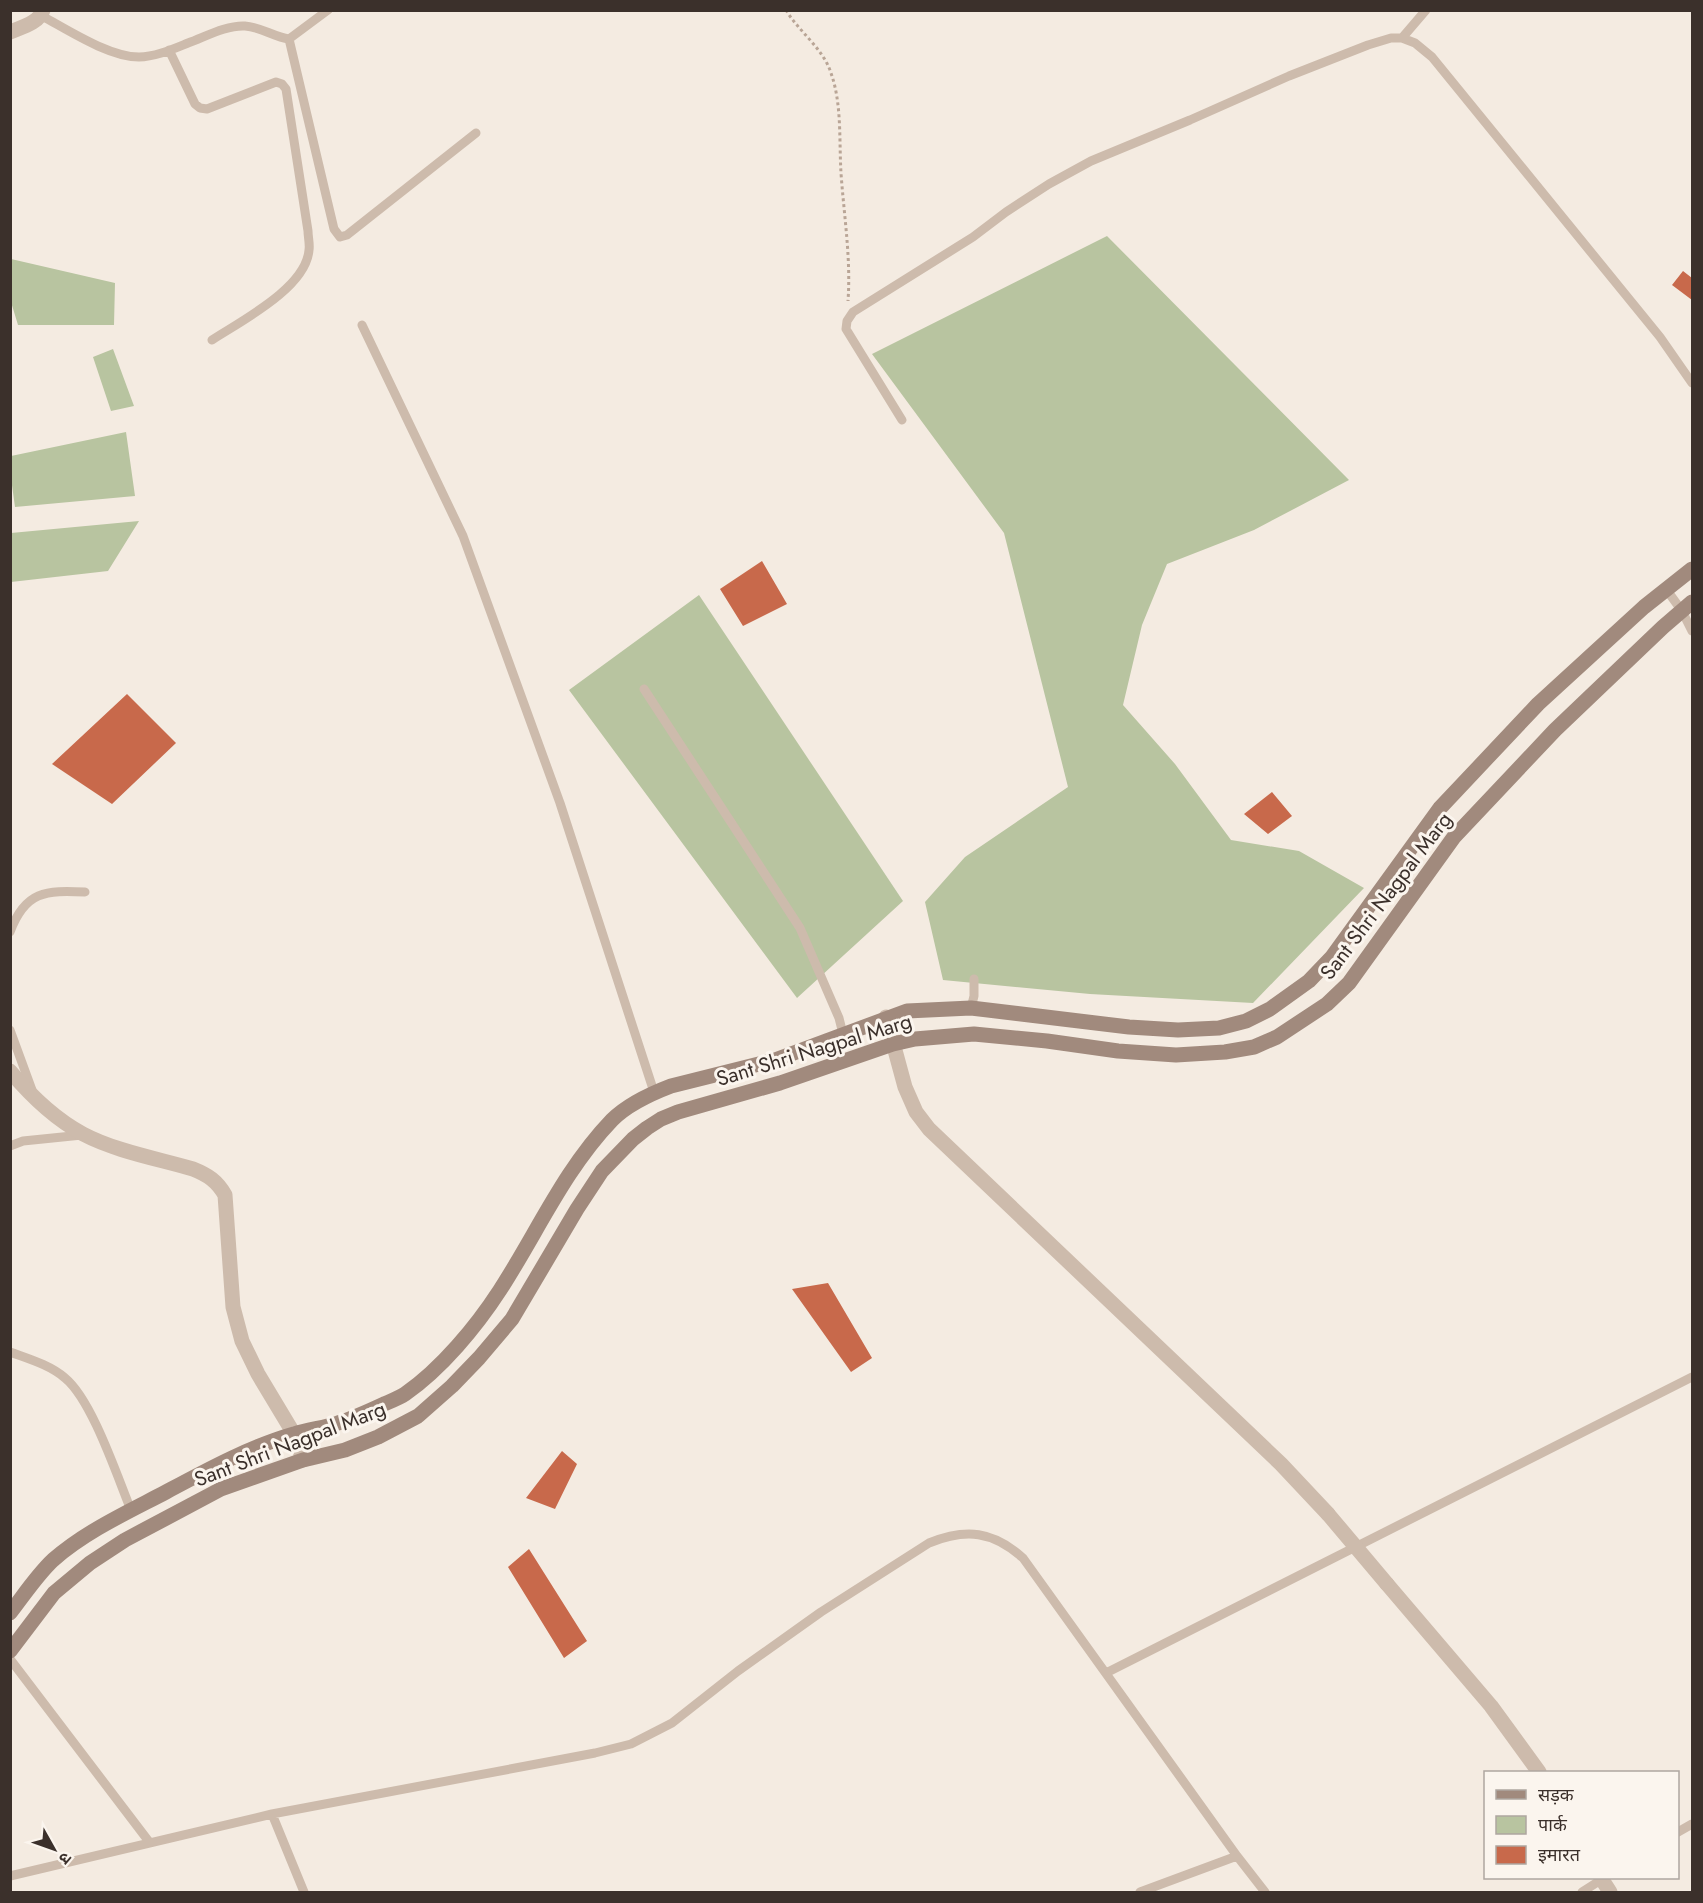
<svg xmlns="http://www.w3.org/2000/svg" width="1703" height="1903" font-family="Jost,'Noto Sans Devanagari',sans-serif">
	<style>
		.green { fill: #b8c4a0 }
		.building { fill: #c8694b }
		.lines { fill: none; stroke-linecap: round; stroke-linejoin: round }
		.path { stroke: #b9a596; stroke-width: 3; stroke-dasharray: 3 3; stroke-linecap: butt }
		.lane { stroke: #cdbbac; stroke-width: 9 }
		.street { stroke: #cdbbac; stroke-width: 15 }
		.secondary { stroke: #a18a7d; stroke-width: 15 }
		.street-bridge { stroke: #cdbbac; stroke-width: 15 }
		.labels { text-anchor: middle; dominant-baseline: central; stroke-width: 6; stroke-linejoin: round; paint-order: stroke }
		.street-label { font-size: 21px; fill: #3b302b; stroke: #fbf5ee }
	</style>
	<rect width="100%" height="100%" fill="#f4ebe1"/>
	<path class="green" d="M1107,236L1349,480L1254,530L1167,564L1142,625L1123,705L1175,764L1231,840L1299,851L1364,888L1253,1003L1090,994L943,980L925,902L965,857L1068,787L1004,533L872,354Z
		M11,259L115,283L114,325H18L11,302Z
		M113,349L134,406L111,411L93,357Z
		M126,432L135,496L15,507L11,478V456Z
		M139,521L108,571L11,582V533Z
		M699,595L903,901L797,998L569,690Z"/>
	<path class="building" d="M1683,271L1692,278V300L1672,285Z
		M762,561L787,604L743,626L720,589Z
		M127,694L176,743L112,804L52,764Z
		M1272,792L1292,816L1268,834L1244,814Z
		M828,1283L872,1358L851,1372L792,1289Z
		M562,1451L577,1464L555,1509L526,1498Z
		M529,1549L587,1641L564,1658L508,1567Z"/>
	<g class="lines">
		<path class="path" d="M786,10C799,32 823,48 831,73C842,104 839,140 841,173C844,216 851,258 848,301"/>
		<path class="lane" d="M42,16C68,30 109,57 139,57C155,57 173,49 188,43C205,37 226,25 245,26C261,27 274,37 289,39L328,10
			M1402,38L1426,10
			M289,39L334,229L340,237L347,235L476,133
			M169,50L195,104L200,108L207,109L276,82L282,84L286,89L308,231C308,237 310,244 309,250C306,288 241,321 212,340
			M362,325L463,536L560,803L654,1092
			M902,420L846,329L847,321L853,312L973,237L1006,212L1049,184L1091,161L1190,120L1289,76L1368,45L1391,38H1402L1415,43L1432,57L1660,337L1692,383
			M1666,589L1682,611L1692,631
			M644,689L800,928L839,1018L843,1034
			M10,932C25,891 46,890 85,892
			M971,1008L974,996V979
			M10,1030L32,1090
			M10,1146L23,1141L82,1135
			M10,1352C29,1359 50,1365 65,1378C92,1400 117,1476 131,1510
			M10,1659L150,1843
			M1106,1673L1692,1377
			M272,1814L304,1892
			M1678,1832L1692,1824
			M10,1876L272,1814L595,1753L631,1744L672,1723L738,1671L821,1612L929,1543C966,1528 993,1531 1023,1558L1237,1856L1265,1892
			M1140,1892L1237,1856
			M1582,1892L1604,1878"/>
		<path class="street" d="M10,32C22,27 39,23 43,10
			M886,1017L905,1087L916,1112L929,1129L1281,1464L1328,1514
			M10,1071C31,1096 55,1119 83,1134C115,1151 159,1159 193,1169C208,1175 217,1181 225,1195L233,1307L242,1341L258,1374L294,1434L303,1460
			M1387,1584L1491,1706L1539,1772"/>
		<path class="secondary" d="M10,1613C24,1595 37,1575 53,1560C86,1531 128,1512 166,1492C207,1470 249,1447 294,1434C309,1429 324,1428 338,1423C354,1418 369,1411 384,1404C391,1401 399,1398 405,1394C441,1369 476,1327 500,1290C537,1233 564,1170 612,1120C628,1104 650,1094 671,1086L775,1060L907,1011L971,1008L1129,1027L1178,1030L1219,1028L1246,1021L1270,1009L1309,981L1332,957L1440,808L1538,704L1644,607L1692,569
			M10,1651L54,1593L90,1563L125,1540L221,1489L303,1460L345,1450L378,1437L418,1416L452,1386L479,1358L512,1319L577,1209L602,1171L633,1139L647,1128L661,1119L678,1112L780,1083L893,1044L915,1039L974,1034L1047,1041L1118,1051L1176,1055L1225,1052L1254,1047L1277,1037L1327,1004L1349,983L1454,837L1555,730L1663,627L1692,602"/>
		<path class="street-bridge" d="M1328,1514L1387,1584
			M1601,1878L1610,1892"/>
	</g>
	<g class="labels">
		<g class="street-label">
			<text transform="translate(1386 896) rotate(-53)">Sant Shri Nagpal Marg</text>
			<text transform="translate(814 1050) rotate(-17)">Sant Shri Nagpal Marg</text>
			<text transform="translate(290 1444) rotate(-21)">Sant Shri Nagpal Marg</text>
		</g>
	</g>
	<rect width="1703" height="1903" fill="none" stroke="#3b302b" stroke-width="24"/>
	<rect x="1484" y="1771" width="195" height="108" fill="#fbf5ee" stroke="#aea6a0" stroke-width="1.5"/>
	<rect x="1496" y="1790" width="30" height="9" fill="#a18a7d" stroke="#aea6a0" stroke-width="1.5"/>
	<text x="1538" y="1801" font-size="18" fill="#3b302b">सड़क</text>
	<rect x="1496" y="1816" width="30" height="18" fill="#b8c4a0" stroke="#aea6a0" stroke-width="1.5"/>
	<text x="1538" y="1831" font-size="18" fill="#3b302b">पार्क</text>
	<rect x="1496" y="1846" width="30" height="18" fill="#c8694b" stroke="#aea6a0" stroke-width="1.5"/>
	<text x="1538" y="1861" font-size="18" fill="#3b302b">इमारत</text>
	<g transform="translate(54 1849) rotate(130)" stroke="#fbf5ee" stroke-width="4.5" paint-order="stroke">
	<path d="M0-4.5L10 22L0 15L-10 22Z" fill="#3b302b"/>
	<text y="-9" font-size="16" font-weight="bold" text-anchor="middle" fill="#3b302b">उ</text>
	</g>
</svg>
